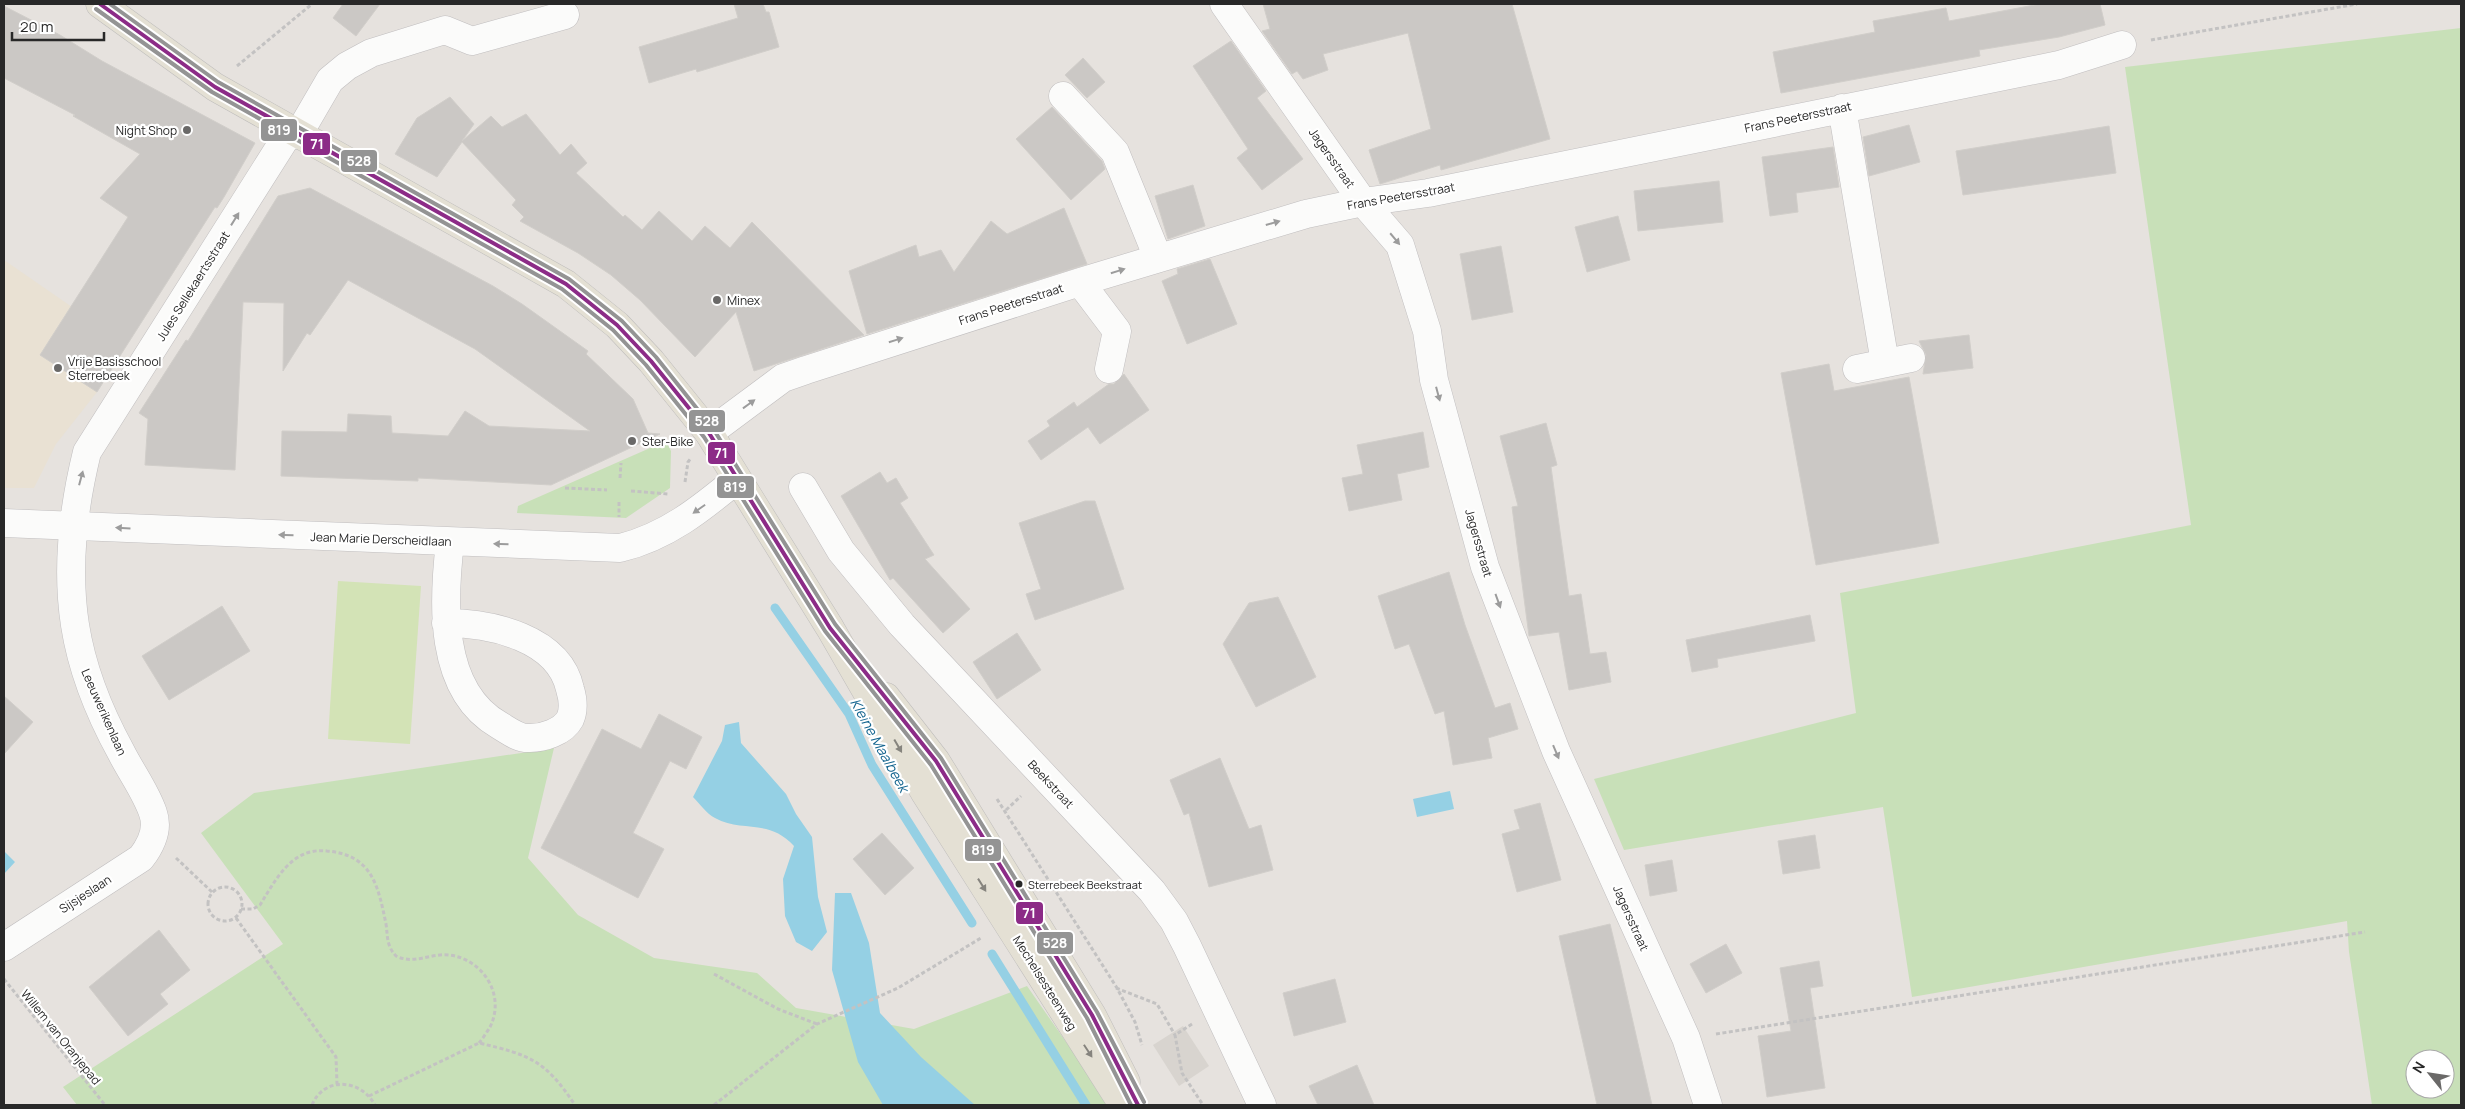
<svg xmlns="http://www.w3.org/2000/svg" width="2465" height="1109" font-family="Manrope,sans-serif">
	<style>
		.education { fill: #e9e1d3 }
		.green { fill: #c8e0b8; fill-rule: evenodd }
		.pitch { fill: #d3e3b6 }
		.plaza { fill: #d8d4cf }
		.water { fill: #95d0e4 }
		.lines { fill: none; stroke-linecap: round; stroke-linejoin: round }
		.stream { stroke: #95d0e4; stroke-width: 9 }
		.building { fill: #cbc8c5; stroke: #d1ceca }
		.minor-casing { stroke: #c0bebf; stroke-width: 29 }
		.major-casing { stroke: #bfbdbc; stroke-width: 29 }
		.path { stroke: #c3c2c2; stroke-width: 3; stroke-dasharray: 4 2.5; stroke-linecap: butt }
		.minor { stroke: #fbfbfa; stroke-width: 28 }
		.major { stroke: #e4e0d4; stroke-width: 28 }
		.bus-1-casing { stroke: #fff; stroke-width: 8 }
		.bus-2-casing { stroke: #fff; stroke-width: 8 }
		.bus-3-casing { stroke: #fff; stroke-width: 8 }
		.bus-1 { stroke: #8c2b87; stroke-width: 4 }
		.bus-2 { stroke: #949494; stroke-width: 4 }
		.bus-3 { stroke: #949494; stroke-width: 4 }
		.oneway { fill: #9c9c9c }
		.oneway2 { fill: #86847e }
		.poi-dot { fill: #6a6968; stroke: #fff; stroke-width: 2 }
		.bus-dot { fill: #282828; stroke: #fff; stroke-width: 2 }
		.labels { text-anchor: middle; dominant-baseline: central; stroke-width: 4.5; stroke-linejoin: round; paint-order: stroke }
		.bus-label { font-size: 11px; fill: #282828; stroke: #fff; text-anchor: start }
		.street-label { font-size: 12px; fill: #282828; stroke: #fff }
		.poi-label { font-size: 12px; fill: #282828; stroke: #fff; text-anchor: start }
		.water-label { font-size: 14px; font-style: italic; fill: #15658f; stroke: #fff }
		.line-badge { stroke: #fff; stroke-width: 2 }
		.badge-label { font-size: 14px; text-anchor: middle; font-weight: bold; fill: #fff }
	</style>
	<rect width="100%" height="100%" fill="#e6e2de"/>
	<path class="education" d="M4,260L127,345L97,392L56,444L34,488H4Z"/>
	<path class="green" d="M2461,28V1105H2372L2349,952L2347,921L1912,997L1883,807L1624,850L1594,779L1856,713L1840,593L2191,525L2125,67ZM2415,1059H2445V1089H2415Z
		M666,441L671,451L670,488L626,518L517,513L518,506Z
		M554,748L528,858L578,915L654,958L757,973L796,1008L914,1029L1027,986L1110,1105H77L63,1087L283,944L201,833L254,793Z"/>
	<path class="pitch" d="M338,581L421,586L410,744L328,739Z"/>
	<path class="plaza" d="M1183,1026L1209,1066L1179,1086L1153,1045Z"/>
	<path class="water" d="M739,722L741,743L786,794L796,814L812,837L818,897L827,932L812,951L796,942L785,916L783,879L794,846C769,818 742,833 715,818C707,814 699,803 693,797L722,741L725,725Z
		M1450,791L1454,809L1417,817L1413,799Z
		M4,851L15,862L4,874Z
		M835,893H851L869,943L880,1013L921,1057L975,1105H883L858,1062L832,970Z"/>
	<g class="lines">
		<path class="stream" d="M775,608L849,714L872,765L972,923
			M992,954L1086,1105"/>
	</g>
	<path class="building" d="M343,4H380L356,36L333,18Z
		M734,4H763L766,12H769L779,47L697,72L696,69L649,83L639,47L738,18Z
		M1263,4H1512L1550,139L1441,170L1440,165L1380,184L1369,150L1431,129L1408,33L1323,54L1328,70L1303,79L1297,71L1292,74L1262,31L1270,29Z
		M2040,4H2100L2105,25L2059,37L1979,50L1980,56L1781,93L1773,52L1875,32L1873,21L1946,8L1949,21Z
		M4,6L60,35L102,61L255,143L224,197L217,208L215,207L97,392L40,355L128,217L100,198L140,154L73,116L75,115L4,78Z
		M1231,41L1266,91L1257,98L1303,159L1262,190L1237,158L1248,149L1193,66Z
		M1083,58L1105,82L1087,98L1065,75Z
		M450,97L474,124L462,141L491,116L502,127L526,114L560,155L571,144L587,163L576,173L623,217L625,215L642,230L659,211L692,241L705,226L730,248L752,222L864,335L754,371L736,312L695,357L640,300L611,275L578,253L520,221L524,217L512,205L516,200L462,142L437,177L395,154L417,118Z
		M1052,107L1102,161L1105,169L1071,200L1016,139Z
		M1909,125L1920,162L1869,176L1863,137Z
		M2109,126L2116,173L1963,195L1956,151Z
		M1833,147L1839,187L1796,193L1798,212L1770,216L1762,157Z
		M1719,181L1723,222L1638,231L1634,191Z
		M1193,185L1205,226L1168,239L1155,196Z
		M310,188L493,286L522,304L588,351L586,354L633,399L648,433L660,434L551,485L418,478V481L281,476L282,431L347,432L348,414L391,416L392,433L448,436L465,411L489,426L590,431L475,349L348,280L310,335L307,333L283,371L284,303L243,302L235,470L145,465L148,419L139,413L186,340L188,341L278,196Z
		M1064,208L1087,264L867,334L849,271L916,245L919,257L941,250L954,272L991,221L1007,234Z
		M1618,216L1630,260L1587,272L1575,227Z
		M1501,246L1513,312L1472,320L1460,254Z
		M1210,259L1237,324L1187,344L1162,281L1178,274L1177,269Z
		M1969,335L1973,368L1923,374L1926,355L1919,341Z
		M1829,364L1834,391L1909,377L1939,543L1816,565L1781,373Z
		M1124,374L1149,410L1100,444L1088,427L1041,460L1028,441L1050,426L1047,421L1074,402L1077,407L1109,384H1114Z
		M1546,423L1557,465L1551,467L1569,596L1581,594L1590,654L1606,652L1611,682L1569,690L1559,632L1529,636L1512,507L1518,506L1500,436Z
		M1423,432L1429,467L1397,474L1402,500L1349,511L1342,478L1363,474L1357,445Z
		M880,472L887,483L896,478L908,498L900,503L934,555L925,559L970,609L943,633L893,578L890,580L841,496Z
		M1085,501H1095L1124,589L1035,620L1026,594L1041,589L1019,523Z
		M1449,572L1465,625L1495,708L1510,703L1518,729L1488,738L1492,758L1453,765L1444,711L1435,714L1409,644L1395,649L1378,596Z
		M1278,597L1316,677L1256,707L1223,644L1249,603Z
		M222,606L250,651L169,700L142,656Z
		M1810,615L1815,641L1717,659L1718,667L1692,672L1686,640Z
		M1017,633L1041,670L997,699L973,662Z
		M4,696L33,722L4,754Z
		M659,714L702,737L686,769L670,761L633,833L664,849L638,898L541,848L602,729L641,749Z
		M1220,758L1249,829L1261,825L1273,870L1209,887L1189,813L1184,815L1170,780Z
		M1540,803L1561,880L1517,892L1502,834L1520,829L1514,810Z
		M882,833L914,868L885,895L853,859Z
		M1815,835L1820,868L1783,874L1778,841Z
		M1672,860L1677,891L1650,896L1645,865Z
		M1610,924L1620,965L1652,1105H1597L1559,936Z
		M159,930L190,970L160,994L168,1004L128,1036L89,987Z
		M1726,944L1742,973L1706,993L1690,964Z
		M1819,961L1823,986L1810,988L1825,1088L1767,1097L1758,1036L1791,1031L1780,968Z
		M1335,979L1346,1022L1294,1036L1283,993Z
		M1357,1065L1374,1105H1318L1309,1086Z"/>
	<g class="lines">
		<defs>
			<path id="minor" d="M1224,4L1363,202L1400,245L1427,331L1434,380L1485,567L1556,751L1686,1038L1708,1105
				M1063,96L1115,152L1158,258
				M1842,108L1885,363
				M298,135L330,80L347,66L371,53L445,30L472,41L565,15
				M1080,282L1117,331L1109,369
				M1857,369L1911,358
				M709,433L783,378L806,370L1080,282L1306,214L1363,202L1428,193L2059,65L2122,45
				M803,487L841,551L902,625L1152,891L1174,921L1187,946L1262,1105
				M4,523L620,548C666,537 701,509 737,479
				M446,623C491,623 559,638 570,689C573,699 574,710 570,719C563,732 543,738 530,738C519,739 509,731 499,725C438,690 443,602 450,542
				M4,947L141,858C151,845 159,830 153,813C146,792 131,772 121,752C99,712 82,670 75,625C66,567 73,509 87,452L290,131"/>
			<path id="major" d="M100,4L215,87L566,284L617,325L651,361L709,433L830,628L925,793L1123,1105
				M886,697L936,761L1092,1015L1126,1082"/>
		</defs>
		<use href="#minor" class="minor-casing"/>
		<use href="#major" class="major-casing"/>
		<path class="path" d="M2151,40L2357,4
			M237,66L312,4
			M620,478L621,463
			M685,482L688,462L691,458
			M565,488L607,490
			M631,491L668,494
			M619,502V517
			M997,799L1117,988L1135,1022L1142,1045
			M1006,810L1021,796
			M176,858L212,892
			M208 904a17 17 0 1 1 34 0a17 17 0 1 1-34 0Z
			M241,909H253L260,905C276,879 292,847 327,851C372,855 378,885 386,924C388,937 386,945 396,956C414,965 430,953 449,955C483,959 506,995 490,1027C487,1032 483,1038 479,1043
			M236,918L336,1057L337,1084
			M714,974L778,1009L817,1024
			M4,979L105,1105
			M1116,988L1157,1004L1175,1035
			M1192,1024L1175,1035L1182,1073L1203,1105
			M1716,1034L2365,932
			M369,1096L479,1043C530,1055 545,1060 575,1105
			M312,1105C324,1076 361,1079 375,1105
			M714,1105L817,1024L898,988L981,938"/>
		<use href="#minor" class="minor"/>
		<use href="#major" class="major"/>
		<defs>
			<path id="bus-1" d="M100,4L215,87L566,284L617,325L651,361L709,433L830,628L936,761L1092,1015L1138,1105"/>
			<path id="bus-2" d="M96,9L212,92L562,289L613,330L646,365L704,437L825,631L931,765L1087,1018L1131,1105"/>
			<path id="bus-3" d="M110,4L218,82L569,279L622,321L656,357L714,430L835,624L941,758L1097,1012L1144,1102"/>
		</defs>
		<use href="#bus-1" class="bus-1-casing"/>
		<use href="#bus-2" class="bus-2-casing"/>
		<use href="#bus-3" class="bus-3-casing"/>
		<use href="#bus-1" class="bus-1"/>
		<use href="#bus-2" class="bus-2"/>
		<use href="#bus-3" class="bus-3"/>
	</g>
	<defs><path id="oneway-solid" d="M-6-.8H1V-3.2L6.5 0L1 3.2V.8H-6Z" transform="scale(1.25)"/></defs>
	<g class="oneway">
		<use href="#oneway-solid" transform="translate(235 219) rotate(-58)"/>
		<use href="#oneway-solid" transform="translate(1273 223) rotate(-16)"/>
		<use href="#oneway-solid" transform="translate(1395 239) rotate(50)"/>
		<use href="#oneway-solid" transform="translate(1118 271) rotate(-17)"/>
		<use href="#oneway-solid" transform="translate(896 340) rotate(-17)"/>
		<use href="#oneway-solid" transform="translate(1438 394) rotate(75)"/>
		<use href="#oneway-solid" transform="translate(749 404) rotate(-36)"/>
		<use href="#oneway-solid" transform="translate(81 478) rotate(-75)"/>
		<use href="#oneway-solid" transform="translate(699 509) rotate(145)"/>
		<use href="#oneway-solid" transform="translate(123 528) rotate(-177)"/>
		<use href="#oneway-solid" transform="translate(286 535) rotate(-178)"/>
		<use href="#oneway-solid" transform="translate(501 544) rotate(-178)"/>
		<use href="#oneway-solid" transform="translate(1498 601) rotate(70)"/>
		<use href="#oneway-solid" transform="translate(1556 752) rotate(67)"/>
	</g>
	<g class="oneway2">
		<use href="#oneway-solid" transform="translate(898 746) rotate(60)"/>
		<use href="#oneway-solid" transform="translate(982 885) rotate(58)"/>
		<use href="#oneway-solid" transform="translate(1088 1051) rotate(57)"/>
	</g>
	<g class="poi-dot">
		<circle cx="187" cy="130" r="5"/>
		<circle cx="717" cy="300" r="5"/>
		<circle cx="58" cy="368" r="5"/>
		<circle cx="632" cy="441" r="5"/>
	</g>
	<circle class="bus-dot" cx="1019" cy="884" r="4.5"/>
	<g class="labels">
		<g class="bus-label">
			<text x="1028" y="884">Sterrebeek Beekstraat</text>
		</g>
		<g class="street-label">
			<text transform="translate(1798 117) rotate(-12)">Frans Peetersstraat</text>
			<text transform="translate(1332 158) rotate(55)">Jagersstraat</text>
			<text transform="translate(1401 196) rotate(-10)">Frans Peetersstraat</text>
			<text transform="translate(193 286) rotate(-58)">Jules Sellekaertsstraat</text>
			<text transform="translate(1011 304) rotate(-18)">Frans Peetersstraat</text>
			<text transform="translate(381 539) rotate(2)">Jean Marie Derscheidlaan</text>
			<text transform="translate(1479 543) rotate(74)">Jagersstraat</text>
			<text transform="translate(104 712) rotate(66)">Leeuwerikenlaan</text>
			<text transform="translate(1051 784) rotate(47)">Beekstraat</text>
			<text transform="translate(85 894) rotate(-33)">Sijsjeslaan</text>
			<text transform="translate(1631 918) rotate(66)">Jagersstraat</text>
			<text transform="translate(1045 983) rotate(58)">Mechelsesteenweg</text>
			<text transform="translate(61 1037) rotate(51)">Willem van Oranjepad</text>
		</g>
		<g class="poi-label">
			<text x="177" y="130" text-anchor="end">Night Shop</text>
			<text x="727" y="300">Minex</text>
			<text x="68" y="361">Vrije Basisschool<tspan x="68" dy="14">Sterrebeek</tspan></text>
			<text x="642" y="441">Ster-Bike</text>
		</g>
		<g class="water-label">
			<text transform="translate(880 745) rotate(61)">Kleine Maalbeek</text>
		</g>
	</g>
	<g class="line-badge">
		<rect x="260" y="118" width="38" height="24" rx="5" fill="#949494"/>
		<rect x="302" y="132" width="29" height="24" rx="5" fill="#8c2b87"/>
		<rect x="340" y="149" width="38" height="24" rx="5" fill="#949494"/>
		<rect x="688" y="409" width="38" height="24" rx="5" fill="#949494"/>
		<rect x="707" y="441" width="29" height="24" rx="5" fill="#8c2b87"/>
		<rect x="716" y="475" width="39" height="24" rx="5" fill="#949494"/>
		<rect x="964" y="838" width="38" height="24" rx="5" fill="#949494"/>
		<rect x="1015" y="901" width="29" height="24" rx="5" fill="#8c2b87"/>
		<rect x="1036" y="931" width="38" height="24" rx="5" fill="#949494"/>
	</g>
	<g class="badge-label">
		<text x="279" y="135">819</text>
		<text x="317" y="149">71</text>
		<text x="359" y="166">528</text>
		<text x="707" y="426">528</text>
		<text x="721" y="458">71</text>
		<text x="735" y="492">819</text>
		<text x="983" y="855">819</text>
		<text x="1029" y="918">71</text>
		<text x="1055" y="948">528</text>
	</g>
	<rect width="2465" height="1109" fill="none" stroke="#282828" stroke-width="10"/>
	<g transform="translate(2430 1074) rotate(300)"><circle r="24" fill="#ffffff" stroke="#a9a9a9"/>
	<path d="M0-4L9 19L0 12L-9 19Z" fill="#6a6968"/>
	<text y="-8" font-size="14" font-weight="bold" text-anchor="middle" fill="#282828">N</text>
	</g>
	<path d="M12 32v8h92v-8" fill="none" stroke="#282828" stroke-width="2.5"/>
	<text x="20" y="32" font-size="15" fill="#282828" stroke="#ffffff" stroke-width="4" paint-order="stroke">20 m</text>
</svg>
